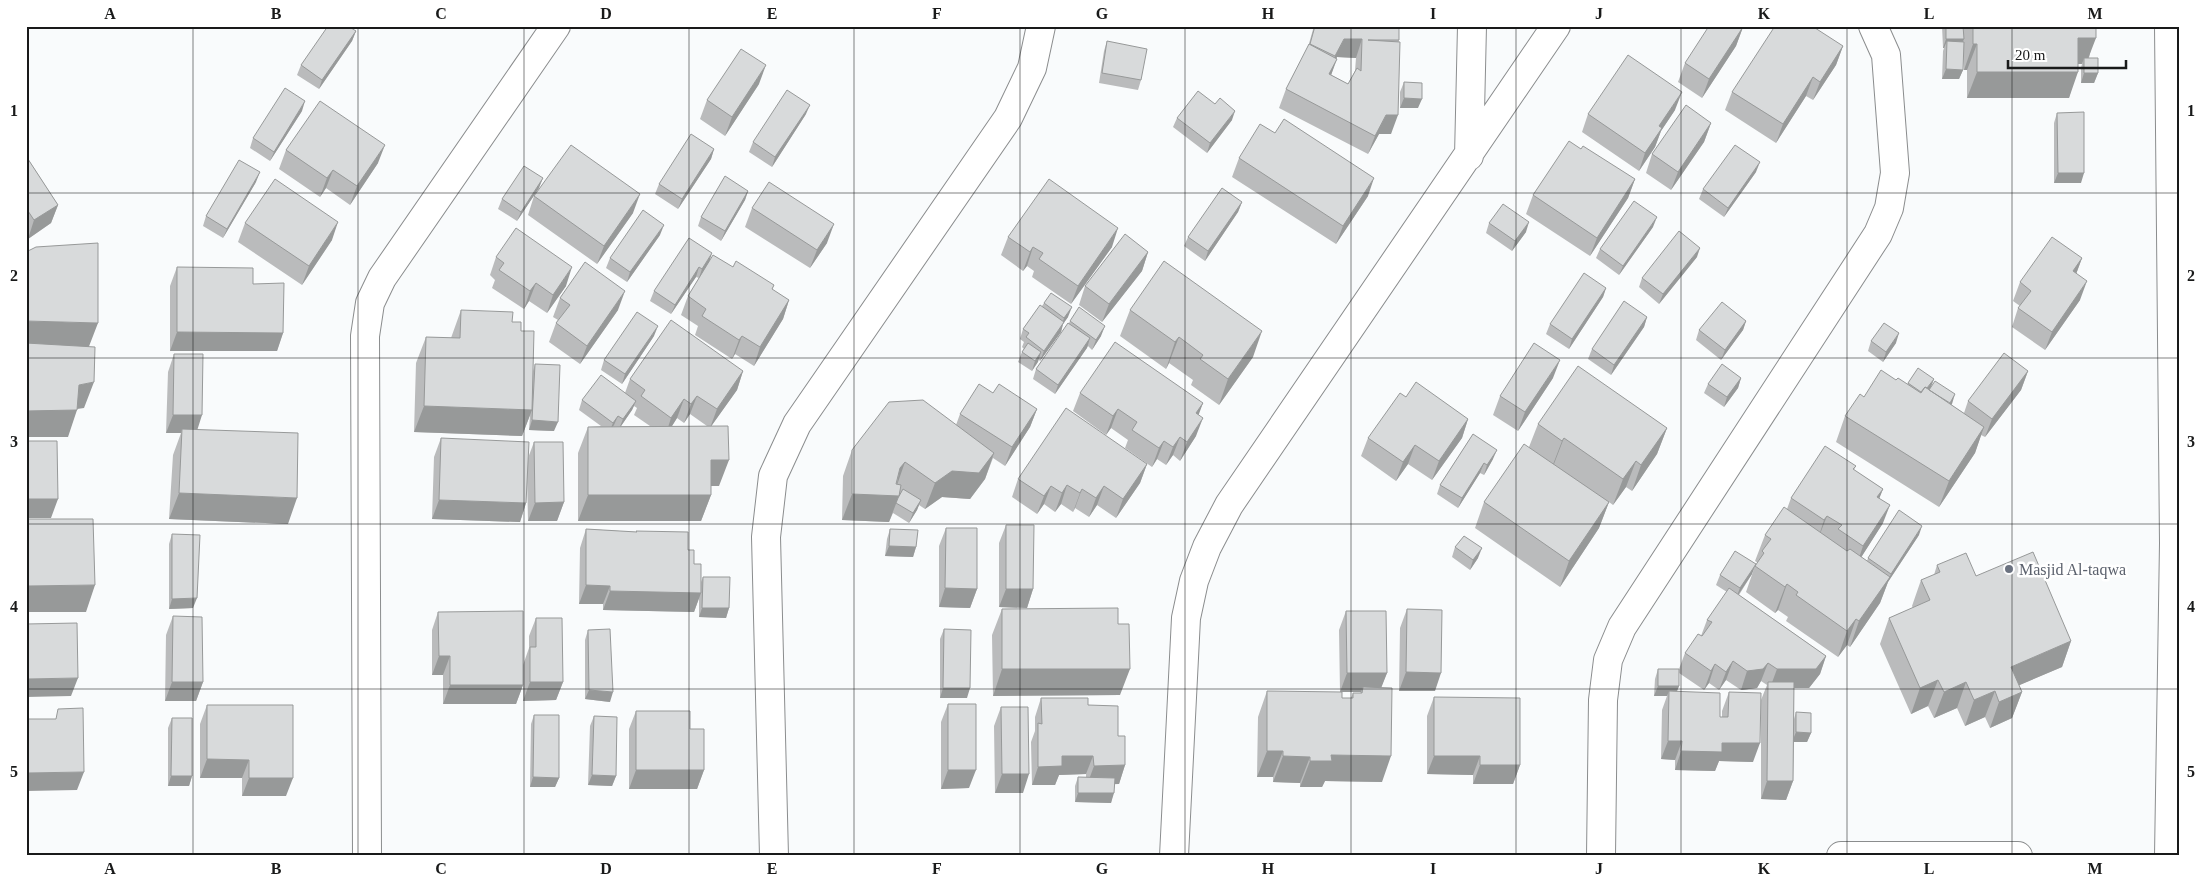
<svg xmlns="http://www.w3.org/2000/svg" width="2205" height="882" font-family="'Times New Roman',serif">
	<style>
		.lines { fill: none; stroke-linecap: round; stroke-linejoin: round }
		.minor-casing { stroke: #8b8d8e; stroke-width: 30 }
		.minor { stroke: #fff; stroke-width: 28 }
		.wall { fill: #babbbc; fill-rule: evenodd }
		.shaded-wall { fill: #979999 }
		.building { fill: #d8dadb; stroke: #979999 }
		.grid { fill: none; stroke: #191a1a; stroke-width: 1; stroke-opacity: 0.55 }
		.worship-dot { fill: #6b7280; stroke: #fff; stroke-width: 2 }
		.labels { text-anchor: middle; dominant-baseline: central; stroke-width: 5; stroke-linejoin: round; paint-order: stroke }
		.worship-label { font-size: 16px; fill: #5b616d; stroke: #fff; text-anchor: start }
		.neatline { fill: none; stroke: #191a1a; stroke-width: 2 }
		.grid-label { font-size: 16px; text-anchor: middle; font-weight: bold; fill: #191a1a }
	</style>
	<rect width="100%" height="100%" fill="#f9fbfc"/>
	<g class="lines">
		<defs>
			<path id="minor" d="M2169,26L2174,543L2169,856
				M1469,156L1472,26
				M367,856L365,336L370,303L382,278L556,26
				M774,856L766,537L773,476L797,424L1008,118L1032,68L1041,26
				M1174,856L1186,618L1194,581L1207,547L1229,505L1556,26
				M1601,856L1603,700L1608,660L1622,627L1878,234L1889,208L1895,173L1886,55L1873,26
				M1841,856H2018"/>
		</defs>
		<use href="#minor" class="minor-casing"/>
		<use href="#minor" class="minor"/>
	</g>
	<path class="wall" d="M1314,26H1399V40L1391,134H1379L1368,154L1279,108L1286,89L1308,47ZM1337,57L1356,58L1355,71L1348,84L1331,75Z
		M1942,26H2096L2089,58L2098,73L2094,83H2081V68L2082,64H2078L2069,98H1967V70H1964L1963,49V70L1959,79H1942L1943,51L1944,48H1943Z
		M1743,27L1736,46L1702,98L1678,82L1685,63Z
		M356,31L352,41L319,89L297,75L301,65Z
		M1107,41L1141,80L1138,90L1099,83L1104,51Z
		M1843,46L1836,65L1813,100L1806,96L1776,143L1725,110L1732,92Z
		M1404,82L1418,108H1400V92Z
		M759,84L725,136L700,119L707,100Z
		M1675,110L1661,131L1655,147L1639,171L1582,132L1588,114Z
		M302,111L270,161L250,148L253,138Z
		M2057,113L2081,183H2054V123Z
		M806,114L772,167L749,152L753,142Z
		M1177,118L1232,120L1207,153L1173,127Z
		M1711,123L1704,142L1671,190L1646,173L1652,154Z
		M714,149L711,159L678,209L655,194L659,184Z
		M286,150L378,163L350,205L326,188L320,197L279,169Z
		M26,156L58,205L51,223L28,239L26,237Z
		M1239,158L1368,196L1336,244L1232,177Z
		M1756,172L1724,217L1699,199L1703,189Z
		M1635,179L1628,198L1590,256L1526,214L1533,195Z
		M256,182L223,238L203,226L206,216Z
		M539,188L517,221L498,209L502,199Z
		M748,191L745,200L721,241L698,226L701,217Z
		M534,196L633,213L597,264L528,215Z
		M1242,202L1238,212L1205,261L1184,246L1188,237Z
		M752,208L827,243L810,268L745,227Z
		M245,223L332,240L302,285L238,242Z
		M1489,223L1526,232L1512,251L1486,233Z
		M1653,227L1619,275L1596,258L1600,249Z
		M660,235L627,282L606,268L610,258Z
		M1008,237L1112,247L1071,304L1032,277L1034,271L1027,266L1023,271L1001,255Z
		M1148,252L1142,271L1102,322L1079,305L1085,286Z
		M496,257L566,286L547,313L529,301L524,309L492,288L495,280L490,275Z
		M1697,257L1659,304L1639,287L1642,278Z
		M2082,258L2076,274L2080,300L2045,350L2012,327L2018,308L2020,306L2013,301L2020,282Z
		M709,261L733,267L774,285L772,290L789,300L783,319L754,366L735,354L732,359L695,335L698,326L681,315L688,296L699,278L696,277L671,314L650,301L654,291Z
		M177,267L253,284L283,333L277,351H170V286Z
		M1606,288L1603,297L1569,349L1546,334L1550,324Z
		M560,298L618,310L580,364L549,342L556,323L558,320L553,317Z
		M1044,303L1068,317L1063,324L1061,332L1040,361L1038,359L1032,371L1018,362L1022,352L1024,349L1022,347L1024,342L1020,339L1023,329L1042,306Z
		M461,310L512,322L521,331L533,371L535,364L554,431L529,430L530,415L522,436L414,432L416,363L426,337L451,338Z
		M1130,310L1253,357L1219,405L1191,385L1193,380L1169,363L1166,369L1120,336Z
		M1647,317L1644,327L1611,375L1588,359L1592,349Z
		M1070,321L1101,336L1092,350L1088,346L1055,394L1033,379L1036,369L1069,323Z
		M1746,321L1743,330L1721,360L1696,340L1699,330Z
		M654,336L622,384L601,370L604,360Z
		M1871,341L1896,343L1883,362L1868,351Z
		M174,354L197,430L288,524L169,519L173,455L181,433H166L168,372Z
		M743,371L737,390L711,426L719,486H711V495L701,521H578V453L588,427L601,426L579,410L582,400L625,393L630,379ZM634,406L637,408L634,415L650,426H621L632,410ZM690,414L707,426H672L677,418L684,423Z
		M2028,371L2021,390L1985,437L1981,435L1975,453L1939,507L1836,442L1845,416L1864,397L1896,380L1907,384L1908,383L1934,379L1931,387L1951,405L1964,413L1968,401Z
		M1553,378L1518,431L1493,415L1500,396Z
		M1741,378L1738,388L1724,407L1704,393L1708,384Z
		M993,393L1037,409L1030,427L1005,466L993,458L985,479L970,499L942,497L925,509L919,505L917,510L909,523L893,513L889,522L842,520L843,476L852,450L956,425L960,414Z
		M1080,393L1203,403L1198,414L1196,436L1180,461L1173,455L1166,465L1157,459L1152,467L1125,448L1128,440L1111,428L1106,435L1073,411Z
		M1406,397L1468,419L1462,438L1432,480L1408,464L1396,481L1361,456L1368,438Z
		M1538,424L1667,428L1657,454L1632,491L1626,487L1613,505L1609,502L1599,528L1560,587L1475,528L1484,502L1529,447Z
		M1473,434L1493,459L1484,475L1480,473L1458,508L1437,494L1440,485Z
		M441,438L528,458L534,442L564,502L557,521H528L527,475L526,503L520,522L432,519L434,457Z
		M1147,464L1140,483L1116,518L1097,505L1089,517L1075,508L1073,512L1061,504L1055,512L1044,504L1037,514L1012,497L1018,479Z
		M1856,466L1854,470L1883,489L1879,498L1883,523L1861,557L1867,561L1868,558L1919,535L1888,582L1880,603L1850,647L1847,645L1838,657L1786,621L1788,617L1778,610L1775,613L1746,592L1755,566L1758,563L1755,561L1765,535L1787,509L1791,498Z
		M1006,525L1033,589L1027,608L999,607V543Z
		M946,528L977,589L970,608L939,607V546Z
		M586,529L636,532V531L688,550L701,582L703,577L729,608L726,618L699,617V598L694,612L603,610V604H579L580,548Z
		M890,529L916,547L913,557L885,556L887,539Z
		M172,534L193,608L169,609V544Z
		M1455,547L1478,558L1470,570L1452,557Z
		M1937,565L1976,576L2071,641L2062,667L2019,685L2022,692L2012,718L1990,728L1985,717L1965,726L1957,708L1934,718L1928,706L1911,714L1880,644L1889,618L1913,608L1912,606L1921,580L1934,575Z
		M1752,574L1739,595L1826,656L1820,674L1809,688H1794V719L1796,712L1811,733L1807,742H1794L1793,781L1786,800L1761,799V700L1767,685L1761,681L1757,688L1741,690L1726,680L1719,690L1709,683L1704,690L1679,673V686L1677,691L1720,717H1722V711L1729,692L1753,762L1719,761L1715,771L1675,770V760L1661,759L1662,710L1667,696H1654L1655,679L1658,669H1679L1685,653L1701,636L1707,620L1727,592L1716,585L1720,575Z
		M1002,609L1120,695L993,696L992,635Z
		M1407,609L1435,691H1399L1400,628Z
		M1346,611L1387,673L1381,687L1382,782L1325,781L1322,787H1300V783L1273,782V777H1257L1258,717L1267,691L1342,698H1351L1353,693H1360L1361,692H1340L1339,630Z
		M438,612L523,665L529,648V636L536,618L563,682L556,700L523,701V685L516,704H443V675H432V630Z
		M173,616L203,682L196,701H165L166,635Z
		M944,629L967,698H940V639Z
		M588,630L610,702L585,699V640Z
		M1434,697L1520,765L1513,784H1473V775L1427,774V716Z
		M1041,698L1088,705L1118,736L1125,765L1119,784H1115L1111,803L1075,802V786L1078,777H1086V774L1059,775L1055,785H1032L1031,742L1035,731V717Z
		M948,704L969,788L941,789V722Z
		M207,705L286,796H242V778H200V724Z
		M1001,707L1023,793H995L994,726Z
		M636,711L690,729L704,770L697,789H629V729Z
		M534,715L559,778L555,787H530L531,724Z
		M594,716L616,776L612,786L588,785L590,726Z
		M172,718L192,776L189,786H168V728Z"/>
	<path class="shaded-wall" d="M1743,27L1736,46L1702,98L1709,79Z
		M356,31L352,41L319,89L322,80Z
		M2078,38H2096L2086,64L2084,58L2082,64H2068Z
		M1344,39H1362L1356,58L1337,57L1330,72L1337,59L1330,78L1322,92L1335,56Z
		M1946,39H1964L1960,48L1947,41L1944,48H1943Z
		M1973,44H1977L1967,70H1964Z
		M1843,46L1836,65L1813,100L1820,82Z
		M766,65L759,84L725,136L732,117Z
		M1946,69L1963,70L1959,79H1942Z
		M1977,72H2078L2069,98H1967Z
		M2084,73H2098L2094,83H2081Z
		M1813,77L1806,96L1776,143L1783,124Z
		M1682,92L1675,110L1661,131L1655,147L1639,171L1645,153L1659,126Z
		M1404,98L1422,99L1418,108H1400Z
		M305,101L302,111L270,161L274,152Z
		M810,105L806,114L772,167L775,157Z
		M1235,111L1232,120L1207,153L1210,143Z
		M1386,115H1398L1391,134H1379L1368,154L1375,136Z
		M1711,123L1704,142L1671,190L1678,172Z
		M385,145L378,163L350,205L357,186Z
		M714,149L711,159L678,209L682,199Z
		M1760,162L1756,172L1724,217L1728,208Z
		M333,170L326,188L320,197L327,178Z
		M260,172L256,182L223,238L227,229Z
		M2058,173H2084L2081,183H2054Z
		M543,178L539,188L517,221L521,212Z
		M1374,178L1368,196L1336,244L1343,226Z
		M1635,179L1628,198L1590,256L1597,238Z
		M748,191L745,200L721,241L725,231Z
		M640,194L633,213L597,264L604,246Z
		M1242,202L1238,212L1205,261L1208,251Z
		M58,205L51,223L28,239L34,220Z
		M1657,217L1653,227L1619,275L1623,266Z
		M338,222L332,240L302,285L309,266Z
		M1529,222L1526,232L1512,251L1515,241Z
		M834,224L827,243L810,268L817,250Z
		M664,225L660,235L627,282L630,272Z
		M1118,228L1112,247L1071,304L1078,286Z
		M1033,247L1027,266L1023,271L1030,252Z
		M1700,248L1697,257L1659,304L1663,294Z
		M1148,252L1142,271L1102,322L1109,304Z
		M712,253L709,263L699,278L702,269Z
		M2082,258L2075,277L2073,271Z
		M572,267L566,286L547,313L553,295Z
		M699,267L696,277L671,314L675,305Z
		M2087,281L2080,300L2045,350L2052,332Z
		M536,283L529,301L524,309L530,291Z
		M1606,288L1603,297L1569,349L1572,339Z
		M625,291L618,310L580,364L587,346Z
		M789,300L783,319L754,366L760,347Z
		M1072,307L1068,317L1063,324L1061,332L1040,361L1044,351L1062,325L1064,318Z
		M1647,317L1644,327L1611,375L1614,365Z
		M26,321L98,323L88,349L26,347Z
		M1746,321L1743,330L1721,360L1725,350Z
		M658,326L654,336L622,384L625,374Z
		M1105,326L1101,336L1092,350L1096,340Z
		M1262,331L1253,357L1219,405L1228,379Z
		M177,332L283,333L277,351H170Z
		M1899,333L1896,343L1883,362L1886,352Z
		M742,336L735,354L732,359L739,340Z
		M1179,337L1169,363L1166,369L1175,342Z
		M1090,338L1087,348L1055,394L1058,385Z
		M1041,352L1038,362L1032,371L1035,361Z
		M1560,360L1553,378L1518,431L1525,412Z
		M743,371L737,390L710,428L717,409Z
		M2028,371L2021,390L1985,437L1992,419Z
		M1741,378L1738,388L1724,407L1727,397Z
		M1934,379L1930,389L1923,394Z
		M94,382L84,408L70,410H77L68,437H26V411L79,385Z
		M1955,394L1952,404L1943,418L1947,408Z
		M697,396L690,414L684,423L691,404Z
		M684,399L677,418L665,437L671,418Z
		M636,401L632,410L619,429L623,419Z
		M1203,403L1196,422V413Z
		M424,406L532,410L522,436L414,432Z
		M1037,409L1030,427L1005,466L1012,447Z
		M1118,409L1111,428L1106,435L1113,416Z
		M173,415H202L196,434L182,429L181,433H166Z
		M618,416L614,425L609,432L613,423Z
		M1203,418L1196,436L1180,461L1187,442Z
		M1468,419L1462,438L1432,480L1439,461Z
		M532,420L558,422L554,431L529,430Z
		M1984,427L1975,453L1939,507L1949,481Z
		M1667,428L1657,454L1632,491L1641,465Z
		M1180,437L1173,455L1166,465L1173,447Z
		M1564,438L1554,464L1552,467L1562,441Z
		M1164,441L1157,459L1152,467L1159,448Z
		M1415,445L1408,464L1396,481L1403,462Z
		M1497,450L1493,459L1484,475L1487,465Z
		M994,453L985,479L970,499L942,497L925,509L935,483L952,471Z
		M711,460H729L719,486H702Z
		M1636,461L1626,487L1613,505L1623,479Z
		M905,462L896,488L900,468Z
		M1484,463L1480,473L1458,508L1462,498Z
		M1147,464L1140,483L1116,518L1123,499Z
		M1067,485L1061,504L1055,512L1062,493Z
		M1051,486L1044,504L1037,514L1044,496Z
		M1104,486L1097,505L1089,517L1096,498Z
		M1082,489L1075,508L1073,512L1080,493Z
		M1883,489L1876,507L1877,497Z
		M179,493L297,498L288,524L169,519Z
		M852,494L899,496L889,522L842,520Z
		M588,495H711L701,521H578Z
		M26,499H58L51,518H26Z
		M439,500L526,503L520,522L432,519Z
		M921,500L917,510L909,523L913,513Z
		M564,502L557,521H528L535,503Z
		M1609,502L1599,528L1560,587L1569,561Z
		M1890,505L1883,523L1857,564L1863,546Z
		M1827,516L1820,534L1818,539L1824,520Z
		M1922,526L1919,535L1888,582L1880,603L1850,647L1859,621L1889,578L1891,574Z
		M889,546L916,547L913,557L885,556Z
		M1482,548L1478,558L1470,570L1473,560Z
		M1756,564L1752,574L1736,598L1740,588Z
		M1787,584L1778,610L1775,613L1785,587Z
		M95,585L86,612H26V586Z
		M586,585L610,586L603,604H579Z
		M945,588L977,589L970,608L939,607Z
		M1006,589H1033L1027,608L999,607Z
		M610,591L701,593L694,612L603,610Z
		M197,598L193,608L169,609L172,599Z
		M702,608H729L726,618L699,617Z
		M1856,619L1847,645L1838,657L1847,631Z
		M2071,641L2062,667L2001,693L2011,667Z
		M439,656H450L443,675H432Z
		M1826,656L1820,674L1809,688H1770L1777,669Z
		M1733,661L1726,680L1719,690L1726,672Z
		M1768,663L1761,681L1757,688L1741,690L1747,671Z
		M1715,664L1709,683L1704,690L1711,671Z
		M1002,669H1130L1120,695L993,696Z
		M1406,672L1441,673L1435,691H1399Z
		M1347,673H1387L1380,691L1363,687L1361,692H1340Z
		M78,678L71,696L26,697V679Z
		M1938,680L1928,706L1911,714L1920,688Z
		M172,682H203L196,701H165Z
		M530,682H563L556,700L523,701Z
		M1966,682L1957,708L1934,718L1944,692Z
		M450,685H523L516,704H443Z
		M1658,686H1679L1675,696L1669,691L1667,696H1654Z
		M943,688H970L967,698H940Z
		M589,690L613,692L610,702L585,699Z
		M1995,691L1985,717L1965,726L1974,700Z
		M2022,692L2012,718L1990,728L1999,702Z
		M1796,732L1811,733L1807,742H1792Z
		M1668,741H1682L1675,760L1661,759Z
		M1722,743H1760L1753,762L1719,761L1715,771L1675,770L1681,751Z
		M1267,751H1283L1273,777H1257Z
		M1331,755L1391,756L1382,782L1325,781L1322,787H1300L1310,761Z
		M1062,756H1093L1086,774L1059,775L1055,785H1032L1038,767Z
		M1283,756L1310,757L1300,783L1273,782Z
		M1434,756H1480L1473,775L1427,774Z
		M207,759L249,760L242,778H200Z
		M1125,765L1119,784L1087,785L1094,766Z
		M1480,765H1520L1513,784H1473Z
		M636,770H704L697,789H629Z
		M948,770H976L969,788L941,789Z
		M84,772L77,790L26,791V773Z
		M1002,774H1029L1023,793H995Z
		M592,775L616,776L612,786L588,785Z
		M171,776H192L189,786H168Z
		M533,777L559,778L555,787H530Z
		M249,778H293L286,796H242Z
		M1767,781H1793L1786,800L1761,799Z
		M1078,793H1114L1111,803L1075,802Z"/>
	<path class="building" d="M328,26H348L356,31L322,80L301,65Z
		M1315,26H1399V40H1368L1400,42L1398,115H1386L1375,136L1286,89L1309,44L1337,59L1329,74L1348,84L1357,68L1361,71L1362,39H1344L1335,56L1310,44Z
		M1709,26H1742L1743,27L1709,79L1685,63Z
		M1775,26H1812L1843,46L1820,82L1813,77L1783,124L1732,92Z
		M1946,26H1963L1964,39H1946Z
		M1973,26H2096V38H2078V72H1977V44H1973Z
		M1107,41L1147,49L1141,80L1102,73Z
		M1947,41L1964,42L1963,70L1946,69Z
		M741,49L766,65L732,117L707,100Z
		M1628,55L1682,92L1659,126L1662,128L1645,153L1588,114Z
		M2084,58H2098V73H2084Z
		M1404,82L1422,83V99L1404,98Z
		M285,88L305,101L274,152L253,138Z
		M787,90L810,105L775,157L753,142Z
		M1198,91L1215,104L1220,98L1235,111L1210,143L1177,118Z
		M320,101L385,145L357,186L333,170L327,178L286,150Z
		M1686,105L1711,123L1678,172L1652,154Z
		M2084,112V173H2058L2057,113Z
		M1284,119L1374,178L1343,226L1239,158L1260,124L1275,133Z
		M691,134L714,149L682,199L659,184Z
		M1569,141L1581,149L1583,146L1635,179L1597,238L1533,195Z
		M571,145L640,194L604,246L534,196Z
		M1735,145L1760,162L1728,208L1703,189Z
		M26,156L58,205L34,220L26,208Z
		M239,160L260,172L227,229L206,216Z
		M524,166L543,178L521,212L502,199Z
		M725,176L748,191L725,231L701,217Z
		M275,179L338,222L309,266L245,223Z
		M1049,179L1118,228L1078,286L1039,259L1043,253L1033,247L1030,252L1008,237Z
		M769,182L834,224L817,250L752,208Z
		M1222,188L1242,202L1208,251L1188,237Z
		M1634,201L1657,217L1623,266L1600,249Z
		M1503,204L1529,222L1515,241L1489,223Z
		M643,210L664,225L630,272L610,258Z
		M516,228L572,267L553,295L536,283L530,291L499,270L504,263L496,257Z
		M1679,231L1700,248L1663,294L1642,278Z
		M1125,234L1148,252L1109,304L1085,286Z
		M2052,237L2082,258L2073,271L2087,281L2052,332L2018,308L2031,291L2020,282Z
		M689,238L712,253L702,269L699,267L675,305L654,291Z
		M98,243V323L26,321V252L36,247Z
		M713,255L733,267L736,261L774,285L772,289L789,300L760,347L742,336L739,340L702,316L706,309L688,296Z
		M1164,261L1262,331L1228,379L1200,359L1203,355L1179,337L1175,342L1130,310Z
		M585,262L625,291L587,346L556,323L570,305L560,298Z
		M177,267L253,268V284L284,283L283,333L177,332Z
		M1584,273L1606,288L1572,339L1550,324Z
		M1051,293L1072,307L1064,318L1044,303Z
		M1624,301L1647,317L1614,365L1592,349Z
		M1722,302L1746,321L1725,350L1699,330Z
		M1040,305L1064,322L1044,351L1026,337L1029,333L1023,329Z
		M1079,307L1105,326L1096,340L1070,321Z
		M461,310L513,312L512,322H521V331H534L532,410L424,406L426,337L460,338Z
		M637,312L658,326L625,374L604,360Z
		M671,320L743,371L717,409L697,396L691,404L684,399L671,418L641,396L645,390L630,379Z
		M1068,323L1090,338L1058,385L1036,369Z
		M1884,323L1899,333L1886,352L1871,341Z
		M1115,342L1203,403L1196,413L1203,418L1187,442L1180,437L1173,447L1164,441L1159,448L1132,430L1137,422L1118,409L1113,416L1080,393Z
		M26,343L95,347L94,382L79,385L77,410L26,411Z
		M1028,343L1041,352L1035,361L1022,352Z
		M1534,343L1560,360L1525,412L1500,396Z
		M2004,353L2028,371L1992,419L1968,401Z
		M174,354H203L202,415H173Z
		M535,364L560,365L558,422L532,420Z
		M1722,364L1741,378L1727,397L1708,384Z
		M1578,366L1667,428L1641,465L1636,461L1623,479L1564,438L1562,441L1538,424Z
		M1918,368L1934,379L1927,388L1925,387L1921,392L1908,383Z
		M1881,370L1896,380L1898,378L1921,393L1925,387L1984,427L1949,481L1845,416L1860,394L1864,397Z
		M601,375L636,401L623,419L618,416L613,423L582,400Z
		M1935,381L1955,394L1950,403L1929,390Z
		M1416,382L1468,419L1439,461L1415,445L1403,462L1368,438L1400,393L1406,397Z
		M979,384L993,393L999,384L1037,409L1012,447L960,414Z
		M923,400L994,453L979,473L952,471L935,483L905,462L900,468L896,484L901,485L899,496L852,494V450L889,402Z
		M1066,408L1147,464L1123,499L1104,486L1096,498L1082,489L1080,493L1067,485L1062,493L1051,486L1044,496L1018,479Z
		M728,426L729,460H711V495H588V427Z
		M182,429L298,433L297,498L179,493Z
		M1473,434L1497,450L1487,465L1484,463L1462,498L1440,485Z
		M441,438L529,442L526,503L439,500Z
		M26,441H57L58,499H26Z
		M534,442H563L564,502L535,503Z
		M1524,444L1609,502L1569,561L1484,502Z
		M1825,446L1856,466L1853,469L1883,489L1877,497L1890,505L1863,546L1838,529L1842,525L1827,516L1824,520L1791,498Z
		M903,489L921,500L913,513L896,503L898,498Z
		M1784,507L1847,551L1850,549L1890,577L1859,621L1856,619L1847,631L1796,595L1798,592L1787,584L1785,587L1755,566L1764,553L1762,551L1771,539L1765,535Z
		M1899,510L1922,526L1891,574L1868,558Z
		M26,519H93L95,585L26,586Z
		M1006,525H1034L1033,589H1006Z
		M946,528H977V589L945,588Z
		M586,529L637,532L636,531L688,532V550H694V564H701V593L610,591V586L586,585Z
		M890,529L918,530L916,547L889,546Z
		M172,534L200,535L197,598L172,599Z
		M1464,536L1482,548L1473,560L1455,547Z
		M1735,551L1756,564L1740,588L1720,575Z
		M2033,552L2071,641L2011,667L2022,692L1999,702L1995,691L1974,700L1966,682L1944,692L1938,680L1920,688L1889,618L1930,600L1921,580L1940,572L1937,565L1966,553L1976,576Z
		M703,577H730L729,608H702Z
		M1729,588L1826,656L1816,669H1777L1768,663L1763,669L1747,671L1733,661L1726,672L1715,664L1711,671L1685,653L1698,634L1702,636L1712,622L1707,620Z
		M1118,608V624H1129L1130,669H1002V609Z
		M1407,609L1442,610L1441,673L1406,672Z
		M523,611V685H450V656H439L438,612Z
		M1346,611H1386L1387,673H1347Z
		M173,616L202,617L203,682H172Z
		M536,618H562L563,682H530V647H536Z
		M77,623L78,678L26,679V624Z
		M610,629L613,692L589,690L588,630Z
		M944,629L971,630L970,688H943Z
		M1658,669H1679V686H1658Z
		M1768,682H1794L1793,781H1767Z
		M1363,687L1392,688L1391,756L1331,755L1332,761H1310V757L1283,756V751H1267V691L1342,692V698H1353V693H1362Z
		M1669,691L1720,693V717H1728L1729,692L1761,693L1760,743H1722V752L1681,751L1682,741H1668Z
		M1434,697L1520,698V765H1480V756H1434Z
		M1041,698H1088V705L1118,706V736H1125V765L1094,766L1093,756H1062V766L1038,767V723L1042,724Z
		M948,704H976V770H948Z
		M207,705H293V778H249V760L207,759Z
		M1001,707H1028L1029,774H1002Z
		M83,708L84,772L26,773V719H56L58,709Z
		M636,711H690V729H704V770H636Z
		M1796,712L1811,713V733L1796,732Z
		M534,715H559V778L533,777Z
		M594,716L617,717L616,776L592,775Z
		M172,718H192V776H171Z
		M1078,777L1115,778L1114,793H1078Z"/>
	<path class="grid" d="M193,26V856M358,26V856M524,26V856M689,26V856M854,26V856M1020,26V856M1185,26V856M1351,26V856M1516,26V856M1681,26V856M1847,26V856M2012,26V856M26,193H2179M26,358H2179M26,524H2179M26,689H2179"/>
	<circle class="worship-dot" cx="2009" cy="569" r="5"/>
	<g class="labels">
		<g class="worship-label">
			<text x="2019" y="569">Masjid Al-taqwa</text>
		</g>
	</g>
	<rect width="2205" height="882" fill="none" stroke="#ffffff" stroke-width="55"/>
	<path d="M2008 60v8h118v-8" fill="none" stroke="#191a1a" stroke-width="2.5"/>
	<text x="2015" y="60" font-size="15" fill="#191a1a" stroke="#ffffff" stroke-width="4" paint-order="stroke">20 m</text>
	<rect x="28" y="28" width="2150" height="826" class="neatline"/>
	<g class="grid-label">
		<text x="110" y="19">A</text>
		<text x="276" y="19">B</text>
		<text x="441" y="19">C</text>
		<text x="606" y="19">D</text>
		<text x="772" y="19">E</text>
		<text x="937" y="19">F</text>
		<text x="1102" y="19">G</text>
		<text x="1268" y="19">H</text>
		<text x="1433" y="19">I</text>
		<text x="1599" y="19">J</text>
		<text x="1764" y="19">K</text>
		<text x="1929" y="19">L</text>
		<text x="2095" y="19">M</text>
		<text x="14" y="116">1</text>
		<text x="2191" y="116">1</text>
		<text x="14" y="281">2</text>
		<text x="2191" y="281">2</text>
		<text x="14" y="447">3</text>
		<text x="2191" y="447">3</text>
		<text x="14" y="612">4</text>
		<text x="2191" y="612">4</text>
		<text x="14" y="777">5</text>
		<text x="2191" y="777">5</text>
		<text x="110" y="874">A</text>
		<text x="276" y="874">B</text>
		<text x="441" y="874">C</text>
		<text x="606" y="874">D</text>
		<text x="772" y="874">E</text>
		<text x="937" y="874">F</text>
		<text x="1102" y="874">G</text>
		<text x="1268" y="874">H</text>
		<text x="1433" y="874">I</text>
		<text x="1599" y="874">J</text>
		<text x="1764" y="874">K</text>
		<text x="1929" y="874">L</text>
		<text x="2095" y="874">M</text>
	</g>
</svg>
